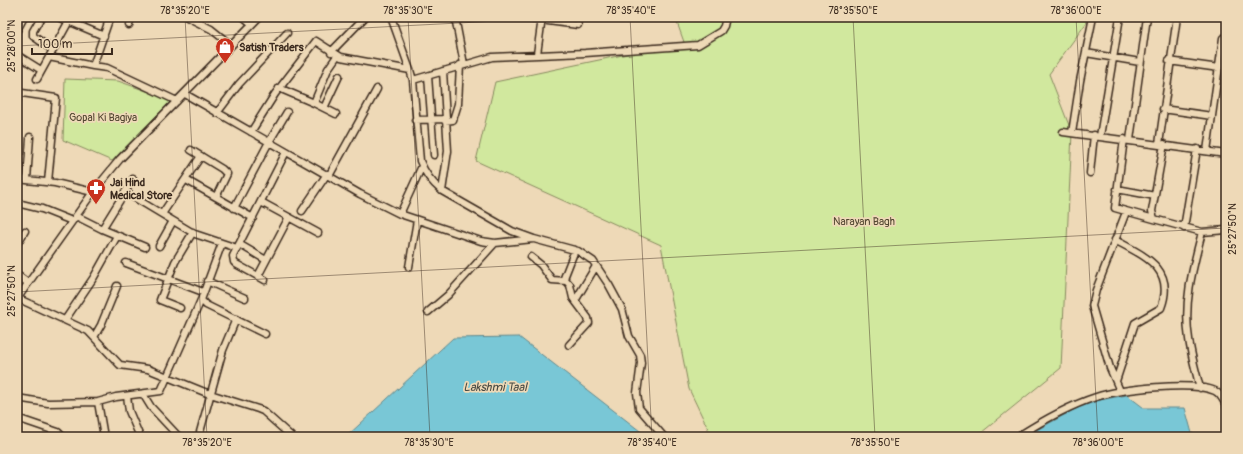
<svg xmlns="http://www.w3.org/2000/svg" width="1243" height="454" font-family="Pangolin,sans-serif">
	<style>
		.green { fill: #d1e89e; stroke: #86895e }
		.water { fill: #79c7d6; stroke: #60888c }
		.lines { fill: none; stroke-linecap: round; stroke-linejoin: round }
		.minor-casing { stroke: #3b2a1e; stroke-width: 9 }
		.minor { stroke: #eed9b7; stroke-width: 6 }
		.ticks { fill: none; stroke: #3b2a1e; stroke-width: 1; stroke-opacity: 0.45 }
		.labels { text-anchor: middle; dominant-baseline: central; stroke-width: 3.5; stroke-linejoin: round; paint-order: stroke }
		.poi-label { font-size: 11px; font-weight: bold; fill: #3b2a1e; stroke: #eed9b7; text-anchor: start }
		.park-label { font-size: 11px; fill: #524631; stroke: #eed9b7 }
		.water-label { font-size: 12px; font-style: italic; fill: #474943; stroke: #eed9b7 }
		.neatline { fill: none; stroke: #3b2a1e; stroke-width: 1.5 }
		.ticks-label { font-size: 10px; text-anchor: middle; fill: #3b2a1e }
	</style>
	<rect width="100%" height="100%" fill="#eed9b7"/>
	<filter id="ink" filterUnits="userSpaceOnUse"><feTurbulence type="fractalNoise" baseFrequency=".025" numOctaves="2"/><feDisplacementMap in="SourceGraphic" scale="8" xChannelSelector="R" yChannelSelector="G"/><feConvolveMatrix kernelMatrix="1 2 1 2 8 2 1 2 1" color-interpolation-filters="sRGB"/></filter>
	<g filter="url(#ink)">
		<path class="green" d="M675,17H1087V22L1049,74L1072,133L1061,368L976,437H712L689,389L661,245L476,161L495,82L684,42Z
			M65,79L118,81L172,100L112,161L63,140Z"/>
		<path class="water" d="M519,337L640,431L644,437H346L453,338Z
			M1127,395L1144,408H1185L1193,437H1024L1088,402Z"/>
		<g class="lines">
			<defs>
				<path id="minor" d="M41,17L33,31V36L53,50
					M59,17L104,36
					M110,17L93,66L107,68L177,101
					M187,17L211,29L231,45
					M244,17L252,24
					M391,17L410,70L413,80L420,161C425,174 431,182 442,191L512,231L534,239L578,251L593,261L609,285L622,309L629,336L640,355L641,363L637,393L639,408L664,437
					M455,17L464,64
					M518,17L578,25
					M456,19L465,17
					M129,25L132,17
					M17,30L24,17
					M331,52L365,17
					M1086,53L1140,62
					M537,54L542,18
					M17,55L41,70
					M49,57L93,66
					M1169,61L1219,68
					M428,76L434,155
					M37,79L69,21
					M413,80L492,57L585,53L698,45L721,31L724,26L726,17
					M279,88L314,103L336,114
					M185,94L360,194L400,214L481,241L495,243L533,239
					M17,101L18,96L22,93L56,98L48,182
					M314,103L328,69L337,56
					M324,108L339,76
					M1163,109L1212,116
					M217,113L239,84L287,33
					M415,120L445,119
					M445,121L453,120L458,104L460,65
					M251,132L275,94L316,41L341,57L410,70
					M1063,132L1226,154
					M1072,133L1080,81L1093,17
					M1100,136L1120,17
					M1124,139L1115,208L1154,219
					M1130,140L1147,17
					M1159,144L1177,17
					M1164,144L1152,211L1154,219L1202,232L1226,230
					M191,150L222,169L227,174L216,197
					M1207,151L1223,38
					M1090,173L1094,135
					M329,176L377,89
					M17,179L55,183L93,192
					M27,180L30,137
					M186,180L253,218
					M1117,189L1155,196
					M442,191L448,151L443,71
					M125,192L195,234L237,248
					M261,202L318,233
					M17,203L42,209L72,221
					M234,208L269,142L287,112
					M302,211L327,174
					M162,214L201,156
					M400,214L422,166
					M76,216L102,229L145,247
					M1184,228L1197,149
					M102,229L133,179
					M1115,240C1144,256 1176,268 1161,308L1135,323L1116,381
					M222,243L201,300L206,305L265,334
					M17,244L25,231
					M239,244L266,260
					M159,246L173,221
					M531,257L541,265L552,280L566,281
					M126,263L203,292
					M409,267L417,220
					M17,275L28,283
					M258,276L289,217
					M265,280L236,264L234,262L233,256L286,152
					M207,281L245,298
					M17,298L88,331L120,365L148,369L207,393L258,409L263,411L292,437
					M17,299L93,192L120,159L259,17
					M575,301L596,266
					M180,308L160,300L175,262L193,232
					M428,312L448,295L495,243
					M65,320L94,277L117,236
					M94,337L101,325L117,286
					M569,345L589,323L588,318L573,298L570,285L564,278L575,250
					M1200,388C1196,372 1191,355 1189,339C1183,303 1193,267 1202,232
					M1120,391L1110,368L1092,306L1096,290L1126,212
					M143,394L151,407L179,437
					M127,396L129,411L140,437
					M17,398L48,403L98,402L116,397L161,391L201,300
					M98,402L104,437
					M17,418L58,432L63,437
					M200,432L223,350L236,319
					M1017,437C1042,421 1068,406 1096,397C1120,389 1193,381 1215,391C1221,394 1223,400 1226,405"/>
			</defs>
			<use href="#minor" class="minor-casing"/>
			<use href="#minor" class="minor"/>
		</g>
	</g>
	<path class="ticks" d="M185,17L207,437M408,17L430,437M630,17L652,437M853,17L875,437M1076,17L1098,437M17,46L574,17M17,292L1226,228"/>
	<defs>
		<symbol id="shop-pin" viewBox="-11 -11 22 30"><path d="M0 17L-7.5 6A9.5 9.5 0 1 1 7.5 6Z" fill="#c8321e" stroke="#eed9b7"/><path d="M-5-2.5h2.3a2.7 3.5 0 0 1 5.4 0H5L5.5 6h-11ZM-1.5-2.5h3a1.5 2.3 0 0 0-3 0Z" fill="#fff"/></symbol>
		<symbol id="pharmacy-pin" viewBox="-11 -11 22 30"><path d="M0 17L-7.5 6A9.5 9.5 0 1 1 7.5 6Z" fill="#c8321e" stroke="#eed9b7"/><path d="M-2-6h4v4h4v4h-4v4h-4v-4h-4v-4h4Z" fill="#fff"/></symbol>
	</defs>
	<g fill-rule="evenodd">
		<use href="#shop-pin" x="214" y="36" width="22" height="30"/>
		<use href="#pharmacy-pin" x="85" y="177" width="22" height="30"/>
	</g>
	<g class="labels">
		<g class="poi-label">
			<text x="239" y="47">Satish Traders</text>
			<text x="110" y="182">Jai Hind<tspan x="110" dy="13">Medical Store</tspan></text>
		</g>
		<g class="park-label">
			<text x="103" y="117">Gopal Ki Bagiya</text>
			<text x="864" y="221">Narayan Bagh</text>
		</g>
		<g class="water-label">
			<text x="495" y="387">Lakshmi Taal</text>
		</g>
	</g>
	<rect width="1243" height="454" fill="none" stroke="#eed9b7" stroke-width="44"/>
	<path d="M32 48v6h80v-6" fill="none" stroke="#3b2a1e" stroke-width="2"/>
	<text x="38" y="48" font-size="12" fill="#3b2a1e" stroke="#eed9b7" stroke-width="3" paint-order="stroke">100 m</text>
	<rect x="22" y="22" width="1199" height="410" class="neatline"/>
	<g class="ticks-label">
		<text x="185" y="14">78°35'20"E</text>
		<text x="408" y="14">78°35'30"E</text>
		<text x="631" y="14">78°35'40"E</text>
		<text x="853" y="14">78°35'50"E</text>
		<text x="1076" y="14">78°36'00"E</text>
		<text transform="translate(11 46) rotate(-90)" y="4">25°28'00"N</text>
		<text transform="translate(1232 229) rotate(-90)" y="4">25°27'50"N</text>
		<text transform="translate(11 291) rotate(-90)" y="4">25°27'50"N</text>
		<text x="207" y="446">78°35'20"E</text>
		<text x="429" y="446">78°35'30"E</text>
		<text x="652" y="446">78°35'40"E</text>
		<text x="875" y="446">78°35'50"E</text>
		<text x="1098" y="446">78°36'00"E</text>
	</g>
</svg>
